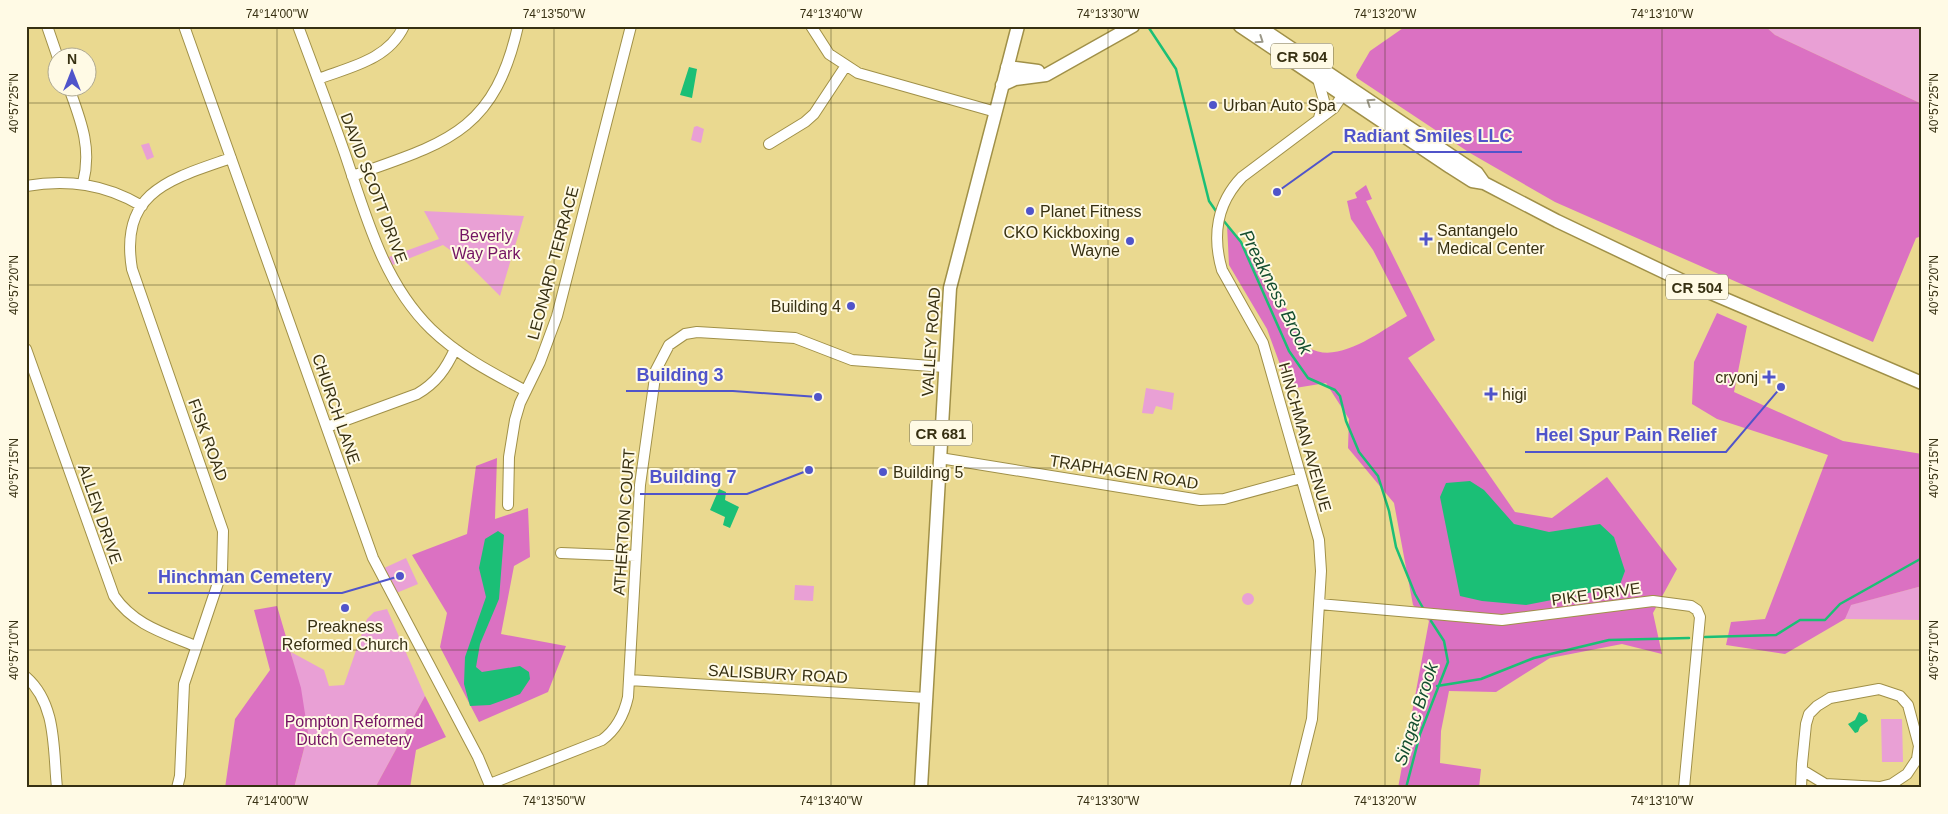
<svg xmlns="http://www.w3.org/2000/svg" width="1948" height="814" font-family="Helvetica,sans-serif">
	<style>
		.green { fill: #e9a0d5 }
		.forest { fill: #db71c2 }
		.water { fill: #1bbf76 }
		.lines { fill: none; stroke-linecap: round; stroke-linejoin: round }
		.stream { stroke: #1bbf76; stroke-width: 2.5 }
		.minor-casing { stroke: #a09048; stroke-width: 12 }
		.major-casing { stroke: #a09048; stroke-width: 15 }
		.minor { stroke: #fff; stroke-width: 10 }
		.major { stroke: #fff; stroke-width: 12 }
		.oneway { stroke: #9b9888 }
		.ticks { fill: none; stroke: #373012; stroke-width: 1; stroke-opacity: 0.45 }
		.poi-dot { fill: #5054ca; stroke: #fffae5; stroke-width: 2 }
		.labels { text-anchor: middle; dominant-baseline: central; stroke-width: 4; stroke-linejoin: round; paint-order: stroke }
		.shield { fill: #fffae5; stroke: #736d51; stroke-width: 1 }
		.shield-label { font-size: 15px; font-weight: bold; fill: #373012 }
		.poi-label { font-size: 16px; fill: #373012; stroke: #fffae5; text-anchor: start }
		.street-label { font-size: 16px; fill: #373012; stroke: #fffae5 }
		.park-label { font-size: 16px; fill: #741363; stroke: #fffae5 }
		.water-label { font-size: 18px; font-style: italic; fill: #144e30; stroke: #fffae5 }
		.leader { fill: none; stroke: #5054ca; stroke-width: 2 }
		.callout-dot { fill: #5054ca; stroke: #fffae5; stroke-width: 2 }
		.callout-label { font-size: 18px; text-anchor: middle; font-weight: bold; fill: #5054ca; stroke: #fffae5; stroke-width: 4; stroke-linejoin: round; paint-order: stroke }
		.neatline { fill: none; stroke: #373012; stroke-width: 2 }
		.ticks-label { font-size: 12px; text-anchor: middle; fill: #373012 }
	</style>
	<rect width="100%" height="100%" fill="#ead990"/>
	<path class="green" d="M1765,26H1922V104L1775,35Z
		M697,126L704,129L701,143L691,140L694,127Z
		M149,143L154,157L147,160L141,145Z
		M424,211L524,216L500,296L463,259L443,245L390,266L386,258L439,239Z
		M1146,388L1174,393L1172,410L1156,406L1153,414L1142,413Z
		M406,558L418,584L394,594L382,569Z
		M795,585L814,586L813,601L794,600Z
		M1922,586V620L1845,619L1850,605Z
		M1242 599a6 6 0 1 1 12 0a6 6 0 1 1-12 0Z
		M387,609L425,696L375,788H294L308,733L291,652L324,670L329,686L344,685L367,619L374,612Z
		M1881,719H1902L1903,762H1882Z"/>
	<path class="forest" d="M1406,26H1765L1775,35L1922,104V236L1916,238L1873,342L1555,202L1470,153L1357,78L1356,75L1370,51Z
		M1366,185L1372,199L1366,201L1435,340L1408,358L1515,512L1552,518L1607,477L1677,569L1653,613L1662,654L1622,644L1550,658L1496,692L1449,691L1441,731L1440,763L1481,769L1479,788H1398L1429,621L1413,605L1394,503L1348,448L1349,419L1326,383L1289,389L1267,329L1229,265L1227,225L1270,280L1309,348C1339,365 1380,331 1407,316L1373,250L1351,219L1347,201L1357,198L1355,193Z
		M1717,313L1747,326L1734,392L1843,441L1922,454V586L1851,605L1845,619L1785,654L1726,645L1731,622L1765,619L1828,455L1717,419L1692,404L1694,362Z
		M497,458L495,519L528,508L530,557L514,566L501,634L566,646L548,692L479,722L440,647L447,613L412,555L467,534L476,466Z
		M277,606L301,688L308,733L294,788H225L235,719L270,670L254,610Z
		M425,696L446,737L416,750L410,788H375Z"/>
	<path class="water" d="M689,67L697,69L692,98L680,95Z
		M1470,481L1484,490L1514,524L1549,532L1600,524L1614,537L1625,571L1619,587L1526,605L1482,601L1460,596L1440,497L1446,483Z
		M719,489L726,492L725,500L739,507L730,528L723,525L725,517L710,510Z
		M498,531L504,535L499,599L480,644L476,667L482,672L520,666L529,672L530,679L520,694L490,705L470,706L464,684L465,657L486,597L479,568L485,539Z
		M1859,712L1866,715L1868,721L1860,727L1858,732L1855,733L1848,724L1855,720Z"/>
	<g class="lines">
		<path class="stream" d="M1149,28L1176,69L1209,201L1218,214
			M1223,220L1241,242L1289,351L1308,378L1335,390L1340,396L1346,421L1359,452L1378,476L1389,511L1396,547L1415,594L1423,608
			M1705,637L1776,635L1800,620H1825L1840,604L1922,558
			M1437,686L1481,679L1534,658L1609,640L1689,638
			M1406,788L1420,734L1448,662L1444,641L1431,621"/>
		<defs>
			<path id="minor" d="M47,26L58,58
				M184,26L373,558L478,757L491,788
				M298,26C314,69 330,111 345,154C366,216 383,282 431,329C459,356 492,373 526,391
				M811,26L829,54L858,73L996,112
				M318,79C350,67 388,60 404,26
				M1318,79L1324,101L1319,118
				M69,88C81,121 92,148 83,183
				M769,144L805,122L814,114L845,67
				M352,176C445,143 494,133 518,26
				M26,186C68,179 105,184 142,206
				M26,349L114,596C134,625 164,633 195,646
				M327,427L417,394C436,383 446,369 455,349
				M940,458L1200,500L1224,499L1301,478
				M508,505L509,457L515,420L520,403L540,362L557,316L631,26
				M561,553L636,556
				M1319,604L1502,620L1653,601L1691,606L1697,610L1700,617L1684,788
				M26,677C57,704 53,750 57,788
				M629,680L926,698
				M490,784L602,740C617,729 624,715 628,697L640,485L656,370L669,345L685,334L697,332L795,338L852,360L944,367
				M177,788L180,776L184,684L222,571L223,531L132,269C119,191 171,179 231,158
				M1295,788L1312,719L1321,571L1319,540L1263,343L1222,270C1212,236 1217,203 1242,177L1334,108L1346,90
				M1801,788L1802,764L1806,724L1809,714L1817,706L1830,698L1879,689L1900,696L1908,705L1919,746L1917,759L1907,774L1892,784L1880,787L1825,784L1802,770"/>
			<path id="major" d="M1240,26L1450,167L1472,181L1484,183
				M1258,26L1477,173L1484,183L1557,221L1685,282L1922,383
				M1007,67L1038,71
				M1002,85L1015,79L1046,75L1133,26
				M921,788L950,288L1018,26"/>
		</defs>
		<use href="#minor" class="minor-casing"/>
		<use href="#major" class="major-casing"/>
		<use href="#minor" class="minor"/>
		<use href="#major" class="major"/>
	</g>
	<defs><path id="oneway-chevron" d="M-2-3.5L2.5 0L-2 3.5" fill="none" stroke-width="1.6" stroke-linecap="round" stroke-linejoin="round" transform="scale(1.25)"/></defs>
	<g class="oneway">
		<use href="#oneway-chevron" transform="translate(1260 40) rotate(34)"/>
		<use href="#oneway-chevron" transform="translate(1370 102) rotate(-146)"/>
	</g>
	<path class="ticks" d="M277,26V788M554,26V788M831,26V788M1108,26V788M1385,26V788M1662,26V788M26,103H1922M26,285H1922M26,468H1922M26,650H1922"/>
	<g class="poi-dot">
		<circle cx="1213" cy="105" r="5"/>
		<circle cx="1030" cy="211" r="5"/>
		<path d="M1423.5 231.5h5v5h5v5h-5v5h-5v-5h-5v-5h5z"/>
		<circle cx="1130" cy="241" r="5"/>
		<circle cx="851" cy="306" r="5"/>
		<path d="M1766.5 369.5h5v5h5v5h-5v5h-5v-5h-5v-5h5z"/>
		<path d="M1488.5 386.5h5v5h5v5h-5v5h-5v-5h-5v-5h5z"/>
		<circle cx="883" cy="472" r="5"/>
		<circle cx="345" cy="608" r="5"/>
	</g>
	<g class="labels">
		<g class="shield">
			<rect x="1271" y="43.5" width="62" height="25" rx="4"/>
			<rect x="1666" y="274.5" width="62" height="25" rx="4"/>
			<rect x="910" y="420.5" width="62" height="25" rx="4"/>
		</g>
		<g class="shield-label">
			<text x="1302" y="56">CR 504</text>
			<text x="1697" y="287">CR 504</text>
			<text x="941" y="433">CR 681</text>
		</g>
		<g class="poi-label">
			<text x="1223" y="105">Urban Auto Spa</text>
			<text x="1040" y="211">Planet Fitness</text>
			<text x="1437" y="230">Santangelo<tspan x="1437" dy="18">Medical Center</tspan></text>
			<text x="1120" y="232" text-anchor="end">CKO Kickboxing<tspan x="1120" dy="18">Wayne</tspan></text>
			<text x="841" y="306" text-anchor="end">Building 4</text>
			<text x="1758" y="377" text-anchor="end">cryonj</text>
			<text x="1502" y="394">higi</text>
			<text x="893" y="472">Building 5</text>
			<text x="345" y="626" text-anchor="middle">Preakness<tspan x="345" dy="18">Reformed Church</tspan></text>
		</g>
		<g class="street-label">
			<text transform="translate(374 188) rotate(69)">DAVID SCOTT DRIVE</text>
			<text transform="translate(553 263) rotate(-75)">LEONARD TERRACE</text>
			<text transform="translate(931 342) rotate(-86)">VALLEY ROAD</text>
			<text transform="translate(336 409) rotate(71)">CHURCH LANE</text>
			<text transform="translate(1305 437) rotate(74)">HINCHMAN AVENUE</text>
			<text transform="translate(208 440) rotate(70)">FISK ROAD</text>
			<text transform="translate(1124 472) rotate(9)">TRAPHAGEN ROAD</text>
			<text transform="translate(100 514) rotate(71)">ALLEN DRIVE</text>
			<text transform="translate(624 522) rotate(-86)">ATHERTON COURT</text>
			<text transform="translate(1596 594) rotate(-8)">PIKE DRIVE</text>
			<text transform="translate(778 674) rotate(3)">SALISBURY ROAD</text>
		</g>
		<g class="park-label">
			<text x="486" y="235">Beverly<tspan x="486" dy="18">Way Park</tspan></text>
			<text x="354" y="721">Pompton Reformed<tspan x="354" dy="18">Dutch Cemetery</tspan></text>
		</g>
		<g class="water-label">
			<text transform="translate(1276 292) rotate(63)">Preakness Brook</text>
			<text transform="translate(1416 714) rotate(-72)">Singac Brook</text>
		</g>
	</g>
	<path class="leader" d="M1277 192L1333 152H1522M818 397L733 391H626M1781 387L1726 452H1525M809 470L747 494H640M400 576L342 593H148"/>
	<g class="callout-dot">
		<circle cx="1277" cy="192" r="5"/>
		<circle cx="818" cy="397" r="5"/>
		<circle cx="1781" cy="387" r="5"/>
		<circle cx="809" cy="470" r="5"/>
		<circle cx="400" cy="576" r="5"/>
	</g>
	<g class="callout-label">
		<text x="1428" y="142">Radiant Smiles LLC</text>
		<text x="680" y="381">Building 3</text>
		<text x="1626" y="441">Heel Spur Pain Relief</text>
		<text x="693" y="483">Building 7</text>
		<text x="245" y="583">Hinchman Cemetery</text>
	</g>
	<rect width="1948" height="814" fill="none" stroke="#fffae5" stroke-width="55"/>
	<g transform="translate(72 72)"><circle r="24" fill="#fffae5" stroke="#afa991"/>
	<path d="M0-4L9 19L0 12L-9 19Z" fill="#5054ca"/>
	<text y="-8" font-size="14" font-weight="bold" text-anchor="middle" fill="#373012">N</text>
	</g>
	<rect x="28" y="28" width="1892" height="758" class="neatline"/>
	<g class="ticks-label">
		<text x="277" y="18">74°14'00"W</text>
		<text x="554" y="18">74°13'50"W</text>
		<text x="831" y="18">74°13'40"W</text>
		<text x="1108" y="18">74°13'30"W</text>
		<text x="1385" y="18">74°13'20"W</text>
		<text x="1662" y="18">74°13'10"W</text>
		<text transform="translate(14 103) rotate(-90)" y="4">40°57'25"N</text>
		<text transform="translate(1934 103) rotate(-90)" y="4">40°57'25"N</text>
		<text transform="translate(14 285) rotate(-90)" y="4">40°57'20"N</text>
		<text transform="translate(1934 285) rotate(-90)" y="4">40°57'20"N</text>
		<text transform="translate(14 468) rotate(-90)" y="4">40°57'15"N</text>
		<text transform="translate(1934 468) rotate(-90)" y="4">40°57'15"N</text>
		<text transform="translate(14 650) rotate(-90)" y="4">40°57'10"N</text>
		<text transform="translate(1934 650) rotate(-90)" y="4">40°57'10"N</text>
		<text x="277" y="805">74°14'00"W</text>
		<text x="554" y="805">74°13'50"W</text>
		<text x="831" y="805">74°13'40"W</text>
		<text x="1108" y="805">74°13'30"W</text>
		<text x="1385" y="805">74°13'20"W</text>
		<text x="1662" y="805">74°13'10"W</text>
	</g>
</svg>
